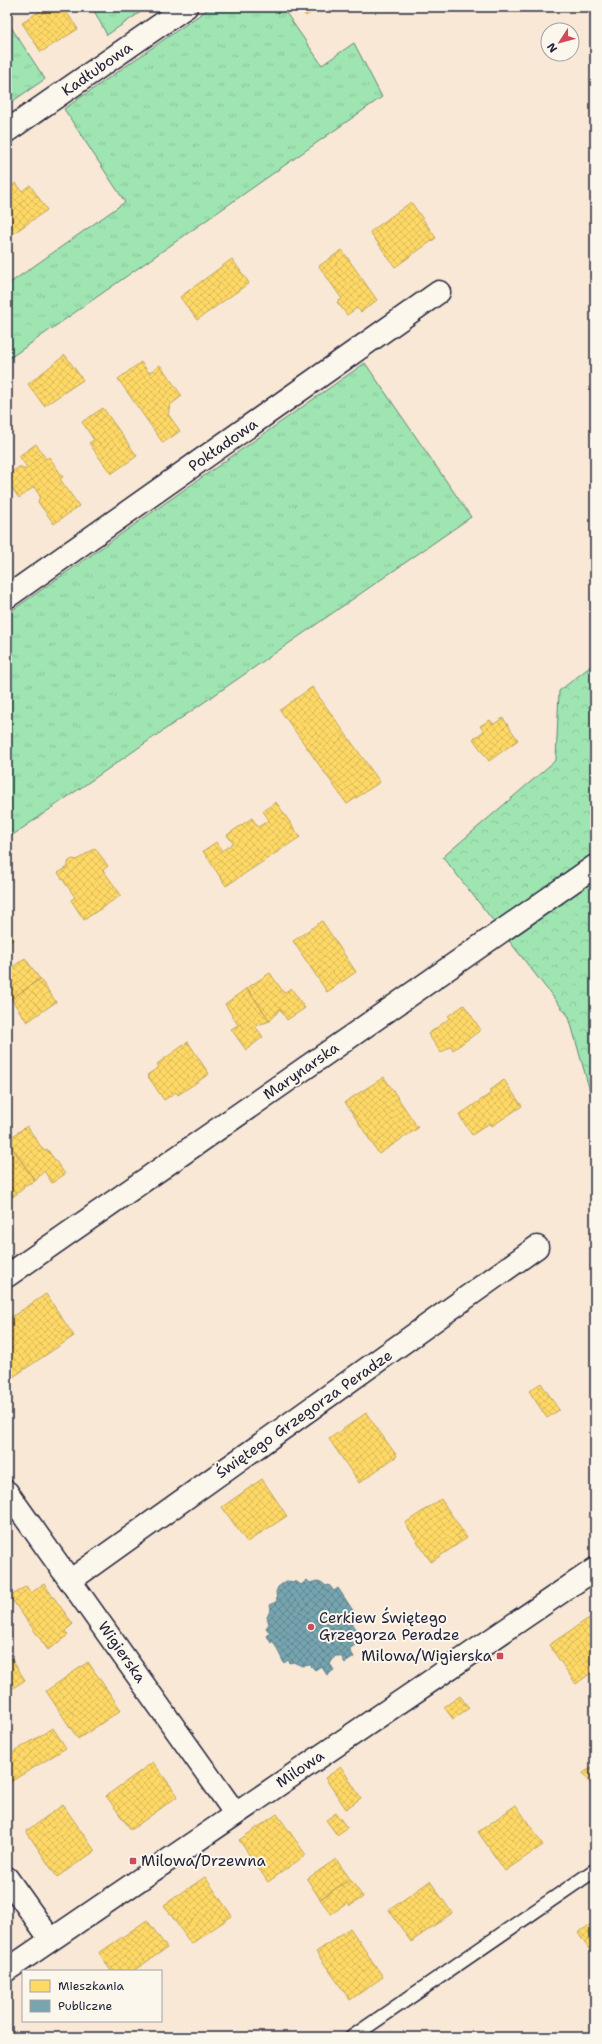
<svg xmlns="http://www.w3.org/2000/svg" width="602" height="2044" font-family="'Shantell Sans',sans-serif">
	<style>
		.grass { fill: url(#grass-tufts); stroke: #608476 }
		.forest { fill: url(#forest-crowns); stroke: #608476 }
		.homes { fill: url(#homes-cross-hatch); stroke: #bda259 }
		.public { fill: url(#public-cross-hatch); stroke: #5d7e8c }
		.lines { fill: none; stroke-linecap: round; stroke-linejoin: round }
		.service-casing { stroke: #22223b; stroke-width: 16 }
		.minor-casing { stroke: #22223b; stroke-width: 25 }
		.service { stroke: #fbf7ec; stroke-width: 13 }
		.minor { stroke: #fbf7ec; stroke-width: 22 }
		.poi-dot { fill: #d1495b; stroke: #fbf7ec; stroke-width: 1.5 }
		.labels { text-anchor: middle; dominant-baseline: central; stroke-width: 4; stroke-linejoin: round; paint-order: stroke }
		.street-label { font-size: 15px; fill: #22223b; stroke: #fbf7ec }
		.poi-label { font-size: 15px; fill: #22223b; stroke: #fbf7ec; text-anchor: start }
	</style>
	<defs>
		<pattern id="grass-tufts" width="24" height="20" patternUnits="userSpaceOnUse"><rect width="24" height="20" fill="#9fe5b2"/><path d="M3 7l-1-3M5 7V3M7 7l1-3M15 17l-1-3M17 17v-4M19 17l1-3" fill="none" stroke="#89c49a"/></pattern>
		<pattern id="forest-crowns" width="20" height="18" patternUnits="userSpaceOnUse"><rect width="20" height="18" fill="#9fe5b2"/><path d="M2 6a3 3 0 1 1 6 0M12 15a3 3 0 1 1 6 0" fill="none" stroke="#89c49a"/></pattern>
		<pattern id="homes-cross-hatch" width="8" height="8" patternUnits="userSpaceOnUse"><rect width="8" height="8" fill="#ffd966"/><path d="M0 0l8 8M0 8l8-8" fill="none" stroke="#daba59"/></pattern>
		<pattern id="public-cross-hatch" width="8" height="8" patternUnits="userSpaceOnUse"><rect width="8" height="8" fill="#76a5af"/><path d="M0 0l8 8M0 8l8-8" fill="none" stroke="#608690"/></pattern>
	</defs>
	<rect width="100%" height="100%" fill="#f9e8d6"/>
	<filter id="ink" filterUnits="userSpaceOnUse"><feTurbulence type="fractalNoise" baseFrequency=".025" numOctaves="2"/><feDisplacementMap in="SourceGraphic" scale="8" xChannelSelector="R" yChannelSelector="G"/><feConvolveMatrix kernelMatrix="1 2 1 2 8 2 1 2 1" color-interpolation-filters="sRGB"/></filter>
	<g filter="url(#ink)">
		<path class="grass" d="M92,7H148L107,35Z
			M211,7H282L322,65L354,43L382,97L7,360V285L125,202L64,109Z
			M7,21L45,79L7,105Z
			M365,363L471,517L7,839V614Z"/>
		<path class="forest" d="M595,663V1109L569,1017L443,857L556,760L559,691Z"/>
		<path class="homes" d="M46,7H63L78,29L41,52L22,23Z
			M299,7H318L306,16Z
			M16,183L22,191L30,185L47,210L11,235L7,228V189Z
			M411,202L436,238L395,267L370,232Z
			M342,250L377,300L361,312L357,308L347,315L337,302L342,299L319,266Z
			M232,259L249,283L197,320L180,297Z
			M65,355L83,380L44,406L28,384Z
			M141,362L149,373L160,365L182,396L170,405L168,414L180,431L163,443L118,379Z
			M103,408L137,456L111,474L89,443L94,440L82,422Z
			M36,444L46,459L49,457L63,477L60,479L79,506L54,524L38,502L40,496L34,487L19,498L7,481V473L8,475L19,467H22L24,470L27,467L19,456Z
			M312,687L380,782L347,804L280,710Z
			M503,718L518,740L489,761L473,739L484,731L480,726L490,720L494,724Z
			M276,802L300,837L226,886L203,851L216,842L222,851L233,843L227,835L252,818L258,827L269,820L263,811Z
			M95,848L108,866L103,870L121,895L84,920L71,900L75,897L58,873L68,867V862L72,859L77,860Z
			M322,921L356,972L327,992L293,941Z
			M7,931L13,940L7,944Z
			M25,958L40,979L11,999L7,993V971Z
			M270,973L284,993L291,988L305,1008L287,1020L280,1009L270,1021L247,988Z
			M40,979L56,1002L27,1022L11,999Z
			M247,988L270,1021L255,1026L263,1037L246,1050L231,1029L238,1025L225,1004Z
			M464,1005L481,1030L453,1050L451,1046L441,1053L428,1034L450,1018L448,1016Z
			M188,1042L209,1074L178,1095L176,1092L164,1100L147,1075L159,1067L157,1064Z
			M384,1077L418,1128L379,1154L345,1102Z
			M504,1080L522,1106L492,1126L490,1123L472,1135L459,1115L491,1093L489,1091Z
			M27,1126L44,1151L47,1149L65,1174L52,1183L44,1171L35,1181L7,1140Z
			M7,1140L35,1181L23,1186L24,1188L14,1196L7,1186Z
			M7,1186L14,1196L7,1200Z
			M46,1294L74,1336L13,1377L7,1368V1320Z
			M541,1383L559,1410L547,1418L529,1391Z
			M366,1413L397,1456L359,1483L329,1439Z
			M262,1479L287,1516L247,1542L222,1507Z
			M441,1499L467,1538L431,1562L405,1523Z
			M44,1584L73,1624L65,1631L68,1635L48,1650L10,1597L26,1586L31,1593Z
			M589,1618L595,1626V1670L576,1684L549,1645Z
			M7,1652L25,1680L7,1692Z
			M88,1662L121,1710L78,1739L46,1691Z
			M460,1696L469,1708L453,1719L444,1707Z
			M53,1728L66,1748L7,1784V1756Z
			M153,1762L178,1796L131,1830L106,1796Z
			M595,1765V1790L583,1773Z
			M341,1767L361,1798L346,1809L325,1778Z
			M63,1805L95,1851L57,1877L26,1831Z
			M516,1805L543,1845L505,1871L478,1832Z
			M336,1813L347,1828L337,1835L326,1820Z
			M277,1814L306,1855L268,1882L239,1840Z
			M336,1859L350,1879L320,1899L307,1879Z
			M205,1877L232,1916L191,1944L164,1905Z
			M350,1879L363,1897L350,1906L348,1903L331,1914L320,1899Z
			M430,1881L452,1913L411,1942L389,1910Z
			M147,1920L167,1948L133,1971H111L99,1953Z
			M595,1921V1958L578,1933Z
			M350,1928L383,1977L350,2000L316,1952Z"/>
		<path class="public" d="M307,1580L310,1583L317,1581L321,1582L326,1586L329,1585L334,1591L338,1588L354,1612L353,1613L356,1619L352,1622L356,1630L350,1638L355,1645L349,1649L354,1657L345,1663L341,1656H335L330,1664L334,1670L327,1675L321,1666L315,1670L310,1665L302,1666L293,1662L290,1663L288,1660L284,1663L273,1641L271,1643L267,1636L270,1633L266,1628L269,1624L267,1617L271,1609L270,1605L277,1601L276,1592L278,1587L286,1581L297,1582L301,1585Z"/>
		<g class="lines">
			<defs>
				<path id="service" d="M352,2037L595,1870"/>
				<path id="minor" d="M7,131L186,7
					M7,597L439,292
					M7,1276L595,866
					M7,1492L235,1813
					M71,1580L537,1247
					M7,1878L51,1940
					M7,1970L595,1569"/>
			</defs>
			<use href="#service" class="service-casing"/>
			<use href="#minor" class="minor-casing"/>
			<use href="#service" class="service"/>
			<use href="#minor" class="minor"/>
		</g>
	</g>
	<g class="poi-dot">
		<circle cx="311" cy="1627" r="4"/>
		<rect x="496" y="1652" width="8" height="8" rx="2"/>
		<rect x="129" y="1857" width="8" height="8" rx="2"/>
	</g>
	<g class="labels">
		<g class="street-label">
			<text transform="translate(97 69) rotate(-35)">Kadłubowa</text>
			<text transform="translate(223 445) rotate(-35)">Pokładowa</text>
			<text transform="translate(301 1071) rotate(-35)">Marynarska</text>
			<text transform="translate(304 1414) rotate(-35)">Świętego Grzegorza Peradze</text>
			<text transform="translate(122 1652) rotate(55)">Wigierska</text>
			<text transform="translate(300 1769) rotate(-34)">Milowa</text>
		</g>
		<g class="poi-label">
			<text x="319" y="1618">Cerkiew Świętego<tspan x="319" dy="17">Grzegorza Peradze</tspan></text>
			<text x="492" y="1656" text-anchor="end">Milowa/Wigierska</text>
			<text x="141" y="1861">Milowa/Drzewna</text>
		</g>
	</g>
	<rect width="602" height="2044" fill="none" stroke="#fbf7ec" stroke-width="24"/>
	<rect x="12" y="12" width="578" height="2020" fill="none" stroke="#22223b" stroke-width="1.5" filter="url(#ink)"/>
	<rect x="22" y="1970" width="140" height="52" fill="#fbf7ec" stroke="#a4a2a5"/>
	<rect x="30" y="1980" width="20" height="12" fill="#ffd966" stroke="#a4a2a5"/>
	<text x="58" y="1990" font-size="12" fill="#22223b">Mieszkania</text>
	<rect x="30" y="2000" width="20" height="12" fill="#76a5af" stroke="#a4a2a5"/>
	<text x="58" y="2010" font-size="12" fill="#22223b">Publiczne</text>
	<g transform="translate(560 42) rotate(234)"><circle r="19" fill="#fbf7ec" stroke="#a4a2a5"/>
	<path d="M0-3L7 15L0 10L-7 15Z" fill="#d1495b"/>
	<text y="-6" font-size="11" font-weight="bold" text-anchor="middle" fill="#22223b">N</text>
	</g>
</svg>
